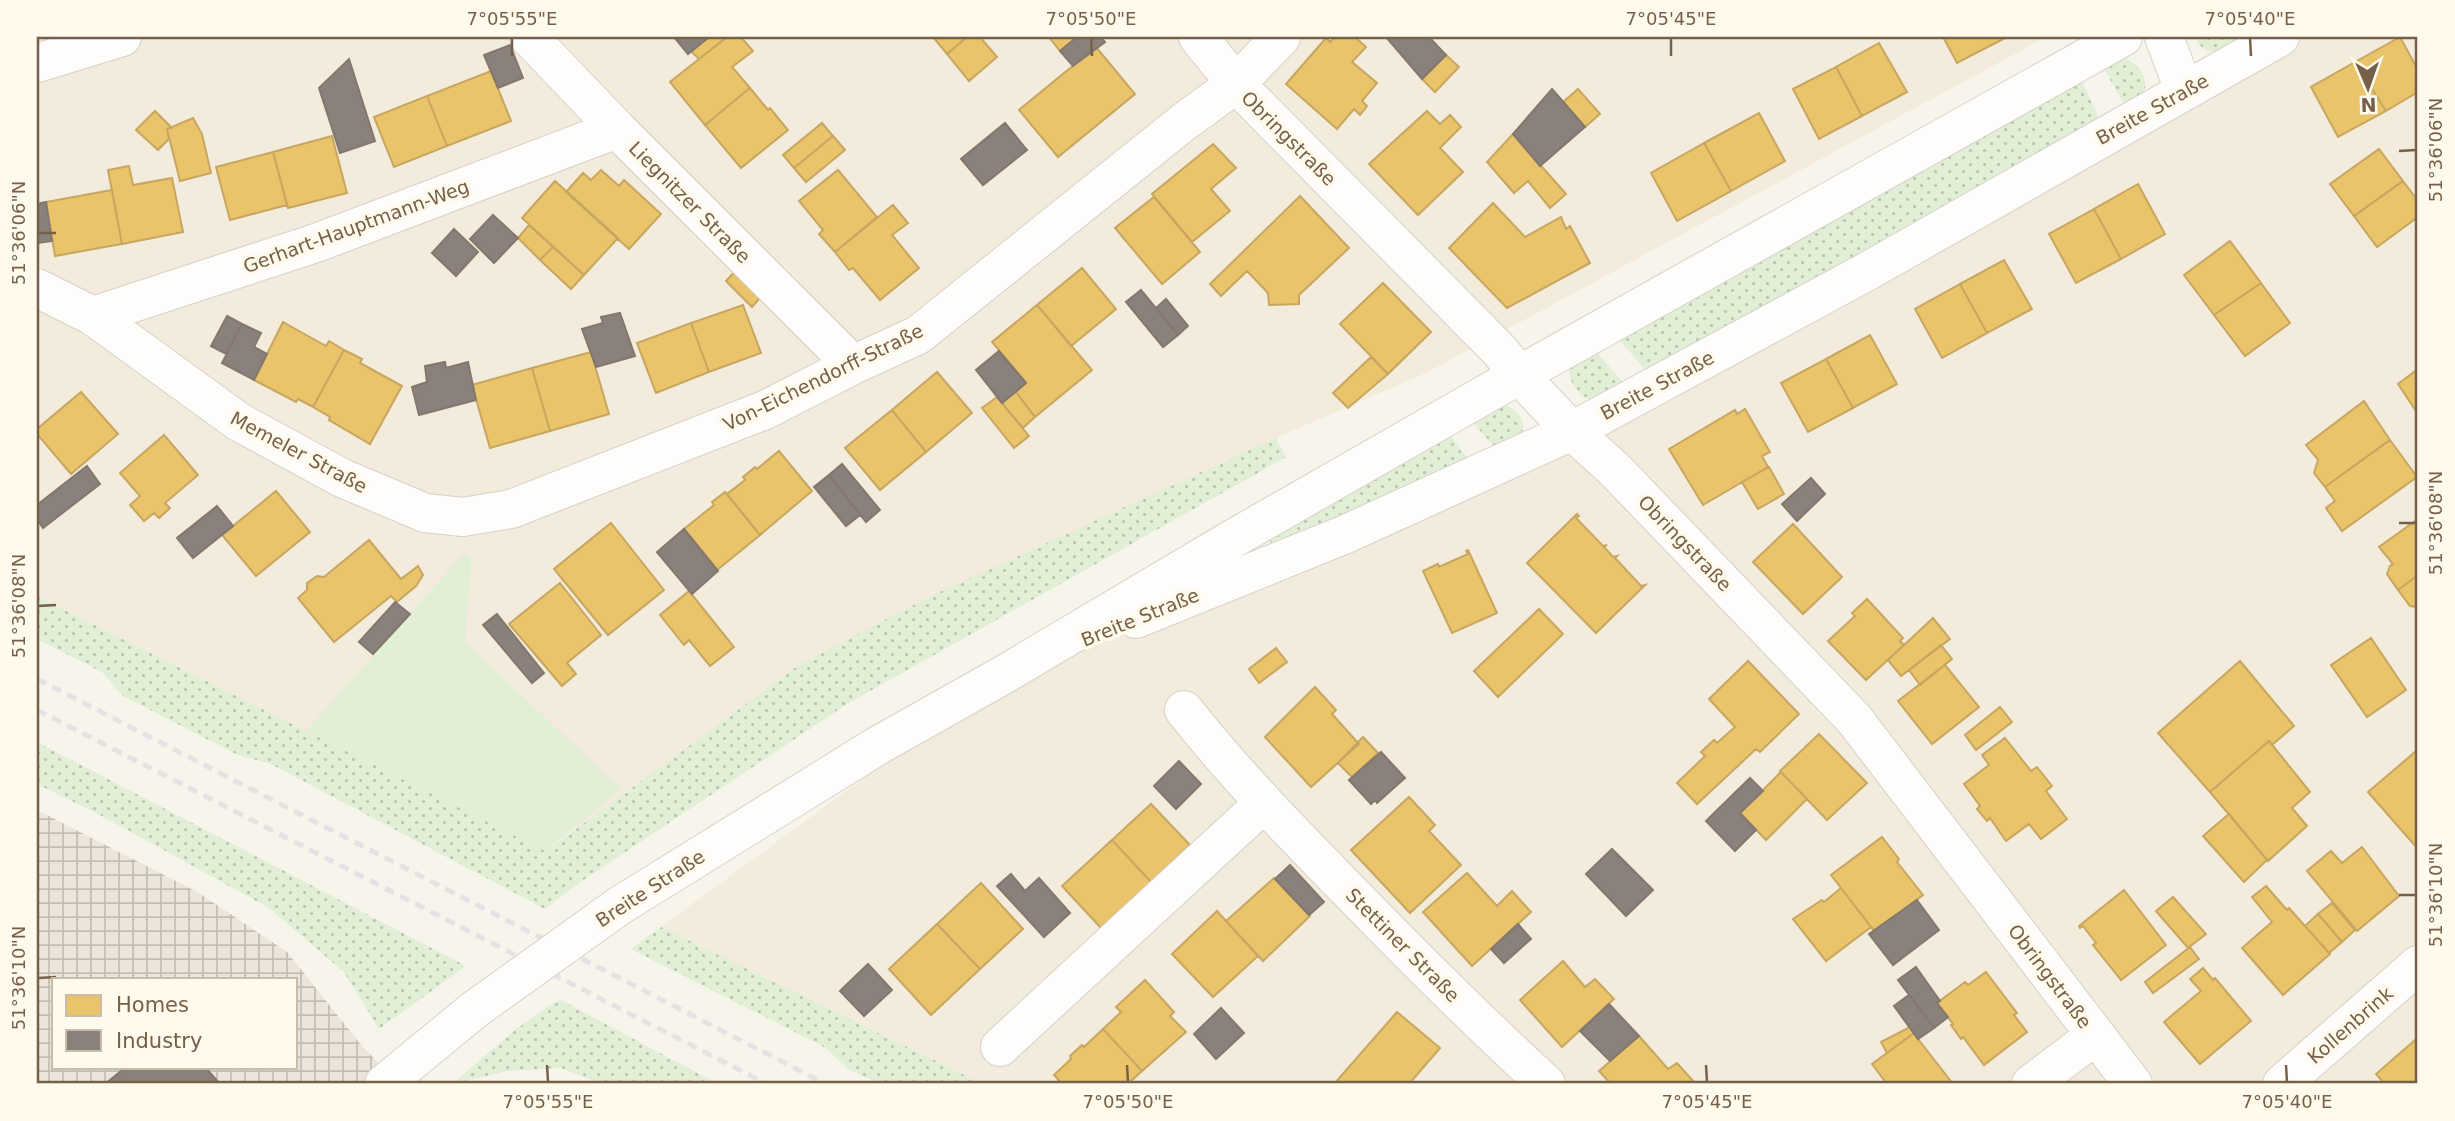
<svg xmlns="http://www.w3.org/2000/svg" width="2455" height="1121" font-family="'DejaVu Sans',sans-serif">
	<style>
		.residential { fill: #f3ebdb }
		.industrial { fill: url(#industrial-grid); fill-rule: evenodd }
		.grass { fill: url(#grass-dots) }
		.park { fill: #e0efd5 }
		.homes { fill: #e9c46a; stroke: #c7a660; stroke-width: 2 }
		.industry { fill: #8a817c; stroke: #84776d; stroke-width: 2 }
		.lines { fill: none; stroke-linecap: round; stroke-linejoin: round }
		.street-casing { stroke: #d6d1c9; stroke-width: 40 }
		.secondary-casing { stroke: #d7d1c9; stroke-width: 40 }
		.street { stroke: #fefdfc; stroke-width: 38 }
		.secondary { stroke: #fefdfc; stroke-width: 38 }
		.rail { stroke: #e5e2e5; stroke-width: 5; stroke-dasharray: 10 7; stroke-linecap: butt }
		.secondary-bridge-casing { stroke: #d7d1c9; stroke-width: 40; stroke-linecap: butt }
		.secondary-bridge { stroke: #fefdfc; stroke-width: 38 }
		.ticks { fill: none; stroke: #776049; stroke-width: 2.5 }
		.labels { text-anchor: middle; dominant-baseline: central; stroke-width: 7; stroke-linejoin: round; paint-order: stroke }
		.street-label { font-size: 19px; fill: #776049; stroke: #fffaec }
		.neatline { fill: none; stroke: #776049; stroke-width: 2.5 }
		.ticks-label { font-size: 18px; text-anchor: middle; fill: #776049 }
	</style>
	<defs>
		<pattern id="industrial-grid" width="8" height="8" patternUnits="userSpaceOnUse" patternTransform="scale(1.75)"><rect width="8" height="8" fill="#ebe5db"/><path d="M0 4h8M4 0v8" fill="none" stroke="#c3bdb4"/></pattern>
		<pattern id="grass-dots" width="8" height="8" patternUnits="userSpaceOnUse" patternTransform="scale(1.75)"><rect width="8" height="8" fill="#e0efd5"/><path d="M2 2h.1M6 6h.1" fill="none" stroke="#bac5af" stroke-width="1.8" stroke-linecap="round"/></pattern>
	</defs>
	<rect width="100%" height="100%" fill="#f7f4eb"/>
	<path class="residential" d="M37,37H2046L1428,372L1276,438L931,596L799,665L545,851L37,596Z
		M2280,37H2418V1084H983L661,927L1005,674L1346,534Z"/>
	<path class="industrial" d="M37,810L199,893L287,952L362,1046L399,1084H37ZM54,979H296V1067H54Z"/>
	<path class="grass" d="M2195,37H2258C2238,45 2207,66 2195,37Z
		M2122,57C2136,62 2151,76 2143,93C2141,99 2132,105 2127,110L2101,63Z
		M2080,76L2101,123L1649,374L1616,336Z
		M1593,348L1628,388L1594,402C1577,396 1559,373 1577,357C1582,354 1588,351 1593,348Z
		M1498,402C1512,406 1529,417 1521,434C1518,441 1506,448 1500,453L1469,418Z
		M1446,430L1473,465L1276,550L1263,531Z
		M1276,438L1286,457L847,704L579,883L545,909L271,764L238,755L123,696L102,672L37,639V596L546,851L799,665L931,596Z
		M37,742L466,966L379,1029L344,972L269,908L100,815L37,784Z
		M661,927L983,1084H880L848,1069L826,1048L631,949Z
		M559,999L718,1084H602L561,1068L507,1071L452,1084L515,1030Z"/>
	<path class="park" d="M463,554L471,558L465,642L621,789L545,851L307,730Z"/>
	<path class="homes" d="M709,37H727L699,59L691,51Z
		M727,37H741L753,51L732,67L750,88L705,125L670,82Z
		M933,37H967L947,54Z
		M967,37H980L997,57L969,81L947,54Z
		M1049,37H1077L1060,51Z
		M1335,37H1355L1366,47L1352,62L1377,83L1362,101L1367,106L1360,115L1354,109L1337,129L1286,84L1326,38L1330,42Z
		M1943,37H2007L1957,63Z
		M2400,37L2418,70V92L2386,111L2355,62Z
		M1879,43L1907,92L1862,116L1836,67Z
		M1096,47L1135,94L1058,157L1019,110Z
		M1446,55L1459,67L1435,92L1422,79Z
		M2355,62L2386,111L2338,137L2311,87Z
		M1836,67L1862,116L1819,139L1793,89Z
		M491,71L511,121L447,146L427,96Z
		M750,88L768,110L770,108L788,130L741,168L705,125Z
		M1578,89L1600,114L1585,127L1563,102Z
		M427,96L447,146L394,167L374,117Z
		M155,111L172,128L167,129L169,139L158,150L136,130Z
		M1427,111L1440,124L1450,115L1461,127L1440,148L1463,172L1418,215L1369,164Z
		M1759,113L1785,161L1731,191L1704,143Z
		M193,118L202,134L211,173L180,181L167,129Z
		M822,123L833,136L794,168L783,155Z
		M1513,134L1566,194L1550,208L1528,181L1514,193L1487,162Z
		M332,136L347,193L288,208L273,152Z
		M833,136L845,150L806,182L794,168Z
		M1704,143L1731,191L1677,221L1651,173Z
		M1213,144L1236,168L1211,189L1230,211L1192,242L1152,194Z
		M2379,149L2403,181L2354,216L2330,184Z
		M273,152L287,205L230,220L216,167Z
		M129,166L133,185L172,178L183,232L122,244L108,170Z
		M601,170L619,186L624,180L661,214L629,249L566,192L583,173L591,180Z
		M838,170L877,217L835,252L819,234L823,230L799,201Z
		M555,181L618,238L584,275L522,218Z
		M2403,181L2418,201V217L2377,247L2354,216Z
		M2138,184L2165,234L2121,259L2094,209Z
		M112,190L122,244L55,256L46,202Z
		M1300,196L1349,248L1299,295V304L1269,305L1268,293L1247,271L1221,296L1210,284Z
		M1154,197L1200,252L1162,284L1115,228Z
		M1493,203L1525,237L1561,217L1566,229L1570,226L1590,263L1507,308L1449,248Z
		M893,205L908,223L892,235L919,268L880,300L853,268L849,270L835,252Z
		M2094,209L2121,259L2076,283L2049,234Z
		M529,225L553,247L540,260L518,238Z
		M2230,241L2261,283L2214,315L2184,275Z
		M553,247L584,275L571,289L540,260Z
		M2004,260L2032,309L1987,333L1960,284Z
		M738,268L764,293L752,307L726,281Z
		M1082,268L1116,309L1071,346L1037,305Z
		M1383,283L1431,332L1388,374L1340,324Z
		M2261,283L2290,323L2245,356L2214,315Z
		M1960,284L1987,333L1942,358L1915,309Z
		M743,305L761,353L709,372L691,323Z
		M1037,305L1092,370L1035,417L1016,392L1026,383L992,342Z
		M283,322L326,346L329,341L344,350L313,407L298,399L296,402L254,380Z
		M691,323L709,372L656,393L637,343Z
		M1870,335L1897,384L1853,408L1826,359Z
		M344,350L362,359L360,363L402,386L370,444L329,420L330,417L313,407Z
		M591,352L609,414L550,431L532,368Z
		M1371,357L1388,374L1348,408L1333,393Z
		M1826,359L1853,408L1808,432L1781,383Z
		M532,368L550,431L490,448L472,385Z
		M2418,369V414L2398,384Z
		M937,372L972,413L926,452L892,410Z
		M81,392L118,434L71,474L37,434V429Z
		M1016,392L1035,417L1023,428L1002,403Z
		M997,397L1029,436L1014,448L982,408Z
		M2364,401L2390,440L2325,487L2314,473L2318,460L2306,445Z
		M1745,409L1770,452L1762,456L1768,467L1703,505L1669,449L1735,410L1737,414Z
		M892,410L926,452L880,490L845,448Z
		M164,435L198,475L165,503L170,508L159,518L154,513L144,521L130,505L140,496L120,473Z
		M2390,440L2417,477L2342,531L2326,508L2335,501L2325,487Z
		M779,451L812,491L760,535L727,494L745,480L743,477L755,467L757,469Z
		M1769,467L1784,494L1758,509L1742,482Z
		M276,491L310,532L256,576L222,535Z
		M725,492L760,535L717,570L684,529L714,505L712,502Z
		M1577,514L1579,516L1576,518L1603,546L1607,545L1604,547L1613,557L1617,556L1615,558L1641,586L1645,585L1596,633L1527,563Z
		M2418,519V575L2398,590L2387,574L2390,566L2393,564L2379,547Z
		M611,523L664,590L608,635L554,569Z
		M1793,524L1842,577L1803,614L1753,562Z
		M369,540L401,579L418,566L423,575L416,586L397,602L391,596L334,642L298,598L307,590V583L317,576L324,577Z
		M1468,550L1497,613L1452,633L1423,571L1438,564L1439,567L1468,554L1466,551Z
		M2418,575V607L2410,606L2398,590Z
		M560,583L601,635L567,663L576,674L562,686L509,624Z
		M689,591L734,647L710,666L689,640L684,645L660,615Z
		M1867,599L1903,638L1900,641L1904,645L1866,680L1828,641L1855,616L1852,613Z
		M1539,609L1563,634L1498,697L1474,671Z
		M1933,618L1950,639L1901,676L1888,660Z
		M2371,638L2406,690L2367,717L2331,665Z
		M1941,645L1952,659L1920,685L1909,670Z
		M1276,648L1287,662L1259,683L1249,669Z
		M1748,661L1799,714L1760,752L1756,749L1697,804L1677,783L1705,756L1701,752L1714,740L1717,743L1735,727L1709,699Z
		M2240,661L2294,726L2272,745L2269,741L2210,792L2158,733Z
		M1945,665L1979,707L1932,744L1898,701Z
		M1315,687L1336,710L1332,714L1359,744L1311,787L1265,737Z
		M2000,707L2012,722L1976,750L1965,735Z
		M1819,734L1867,783L1827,820L1780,771Z
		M1363,737L1378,753L1352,777L1338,763Z
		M2005,738L2031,771L2037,767L2052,786L2046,791L2067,819L2041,839L2029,824L2006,841L1990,818L1987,821L1977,809L1980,806L1964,784L1989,765L1982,755Z
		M2269,741L2310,792L2292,808L2307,826L2268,861L2210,792Z
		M2415,752L2418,756V849L2368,792Z
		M1781,772L1807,799L1766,840L1740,813Z
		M1409,797L1435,825L1429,831L1461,865L1410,913L1351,850Z
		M1151,804L1190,845L1151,882L1112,840Z
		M2229,814L2267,860L2244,882L2203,836Z
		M1882,837L1899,859L1897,862L1923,895L1875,932L1831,875Z
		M1112,840L1151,882L1101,928L1062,886Z
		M2362,847L2399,896L2357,931L2307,871L2331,851L2342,863Z
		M1467,873L1497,906L1512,891L1531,912L1472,966L1423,912Z
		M1274,878L1310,916L1263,961L1226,921Z
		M981,883L1023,929L980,969L937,924Z
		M2266,886L2287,910L2289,908L2330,954L2283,995L2242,948L2272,922L2252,897Z
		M1841,888L1871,927L1826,961L1793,919L1822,900L1824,902Z
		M2124,890L2166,945L2121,980L2093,945L2096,943L2083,926L2080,928L2079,926Z
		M2173,897L2206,934L2188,948L2156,911Z
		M2332,903L2355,930L2342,942L2318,914Z
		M1217,911L1258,956L1213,997L1172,954Z
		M2318,914L2342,942L2329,953L2305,926Z
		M937,924L980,969L931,1015L889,969Z
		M2190,947L2199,959L2153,993L2145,982Z
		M1563,961L1585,987L1595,979L1614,999L1562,1047L1520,1000Z
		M2203,968L2213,980L2215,978L2251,1021L2200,1064L2164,1022L2201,991L2190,979Z
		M1986,972L2017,1013L2014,1015L2027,1032L1984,1065L1963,1037L1961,1039L1951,1025L1953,1024L1937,1003L1965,982L1968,985Z
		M1145,980L1174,1012L1170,1016L1186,1032L1142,1071L1103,1029L1121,1012L1116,1007Z
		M1397,1012L1440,1048L1409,1084H1334Z
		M1910,1027L1914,1033L1887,1053L1881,1042Z
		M1103,1029L1142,1071L1128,1084H1062L1054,1075L1071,1059L1070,1056L1082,1045L1084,1047Z
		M1914,1033L1918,1039L1953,1084H1887L1872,1064Z
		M1639,1036L1668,1069L1677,1063L1694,1082L1692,1084H1611L1599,1071Z
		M2415,1040L2418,1044V1084H2385L2376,1074Z"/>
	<path class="industry" d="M674,37H709L688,54Z
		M1077,37H1101L1105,42L1073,66L1060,51Z
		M1386,37H1429L1446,55L1422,79Z
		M510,45L523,78L498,88L484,55Z
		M349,59L375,141L340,153L319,88Z
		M1552,89L1585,127L1540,166L1513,134Z
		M1005,123L1027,150L983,185L961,159Z
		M37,201V204L46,202L52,241L37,243Z
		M493,215L518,238L494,263L470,239Z
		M454,229L478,252L456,276L432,253Z
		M1141,290L1178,335L1163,347L1126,302Z
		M1166,299L1188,326L1178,335L1156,308Z
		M620,313L635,356L596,367L582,329L603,323L601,317Z
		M227,316L242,324L226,354L211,346Z
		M242,324L261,333L254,347L267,354L254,380L222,363Z
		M999,351L1026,383L1002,403L976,370Z
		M445,362L446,368L468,362L476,400L419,415L412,387L427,382L425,366Z
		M842,464L880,510L866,522L829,475Z
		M87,466L100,484L43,528L37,519V505Z
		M829,475L860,515L846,526L814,487Z
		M1811,478L1825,494L1797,521L1782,504Z
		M217,506L233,526L193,558L177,538Z
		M684,529L718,571L692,594L657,552Z
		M395,602L410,614L373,654L359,642Z
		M497,614L544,673L532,683L483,625Z
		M1381,752L1405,778L1377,803L1375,800L1371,804L1349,780Z
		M1179,761L1201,784L1176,809L1154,786Z
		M1750,778L1763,791L1740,813L1756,830L1735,851L1706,821Z
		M1612,849L1653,890L1626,916L1586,874Z
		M1290,865L1324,902L1309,915L1275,879Z
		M1011,874L1025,891L1039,878L1070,913L1044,937L997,886Z
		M1917,900L1939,930L1893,965L1869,934Z
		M1518,924L1531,939L1504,963L1491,949Z
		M868,964L892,990L864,1016L840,991Z
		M1916,967L1940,1001L1937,1003L1948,1017L1934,1028L1898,980Z
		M1909,995L1934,1028L1918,1039L1894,1006Z
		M1609,1004L1639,1036L1610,1061L1580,1031Z
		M1221,1008L1244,1033L1216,1059L1194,1034Z
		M126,1067H205L220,1084H105Z"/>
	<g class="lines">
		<defs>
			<path id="street" d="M529,37L617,129L853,365
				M1198,37L1236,84L1500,351L1519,375L1572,431L1615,470L1854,719L2133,1084
				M2164,37L2184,90
				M37,63L122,37
				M37,288L93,316L239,422L342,478L425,513L463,517L511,509L765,410L853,365L918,335L1185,121L1236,84L1281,37
				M93,316L316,243L617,129
				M1184,710C1237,777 1296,837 1356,898C1418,962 1481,1024 1546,1084
				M1000,1047L1263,804
				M2031,1084L2096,1035
				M2282,1084L2418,965"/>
			<path id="secondary" d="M1136,619L1346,534L1572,431L1866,272L2280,37
				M619,906L877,746L1005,674L1229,541L1519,375L2123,37
				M384,1084L474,1010"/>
		</defs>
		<use href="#street" class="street-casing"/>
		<use href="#secondary" class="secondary-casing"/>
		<use href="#street" class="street"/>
		<use href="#secondary" class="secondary"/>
		<path class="rail" d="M37,679L826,1084
			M37,710L767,1084"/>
		<defs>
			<path id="secondary-bridge" d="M474,1010L619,906"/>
		</defs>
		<use href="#secondary-bridge" class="secondary-bridge-casing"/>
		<use href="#secondary-bridge" class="secondary-bridge"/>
	</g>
	<path class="ticks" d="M512,38V56M1091,38L1092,56M1671,38V56M2250,38L2251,56M2399,151L2416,150M38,233H56M2399,523H2416M38,606L56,605M2399,895H2416M38,978L56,977M547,1065L548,1082M1127,1065L1128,1082M1706,1065L1707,1082M2286,1065L2287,1082"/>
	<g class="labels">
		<g class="street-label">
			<text transform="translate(2152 109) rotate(-29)">Breite Straße</text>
			<text transform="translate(1289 138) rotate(45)">Obringstraße</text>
			<text transform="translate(690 202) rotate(45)">Liegnitzer Straße</text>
			<text transform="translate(356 226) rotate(-20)">Gerhart-Hauptmann-Weg</text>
			<text transform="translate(823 377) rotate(-26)">Von-Eichendorff-Straße</text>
			<text transform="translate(1657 385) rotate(-28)">Breite Straße</text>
			<text transform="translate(299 452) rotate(28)">Memeler Straße</text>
			<text transform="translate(1685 543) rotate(46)">Obringstraße</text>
			<text transform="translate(1140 617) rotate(-22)">Breite Straße</text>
			<text transform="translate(650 888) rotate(-33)">Breite Straße</text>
			<text transform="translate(1403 945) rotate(45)">Stettiner Straße</text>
			<text transform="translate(2050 976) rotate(53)">Obringstraße</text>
			<text transform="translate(2350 1025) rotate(-41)">Kollenbrink</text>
		</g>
	</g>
	<rect width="2455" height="1121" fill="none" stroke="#fffaec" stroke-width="77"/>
	<rect x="52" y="978" width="245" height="91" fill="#fffaec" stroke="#c9bcab" stroke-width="2"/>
	<rect x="66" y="995" width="35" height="21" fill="#e9c46a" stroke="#c9bcab" stroke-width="2"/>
	<text x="116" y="1012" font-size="21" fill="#776049">Homes</text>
	<rect x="66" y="1030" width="35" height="21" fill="#8a817c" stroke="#c9bcab" stroke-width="2"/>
	<text x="116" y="1048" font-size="21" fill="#776049">Industry</text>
	<g transform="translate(2368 88) rotate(178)" stroke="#fffaec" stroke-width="5" paint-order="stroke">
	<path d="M0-5L12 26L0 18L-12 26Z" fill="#776049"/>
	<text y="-10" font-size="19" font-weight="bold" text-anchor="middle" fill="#776049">N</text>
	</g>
	<rect x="38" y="38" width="2378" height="1044" class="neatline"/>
	<g class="ticks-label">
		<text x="512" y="25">7°05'55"E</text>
		<text x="1091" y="25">7°05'50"E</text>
		<text x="1671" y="25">7°05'45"E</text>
		<text x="2250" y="25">7°05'40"E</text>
		<text transform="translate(2436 150) rotate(-90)" y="6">51°36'06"N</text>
		<text transform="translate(19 233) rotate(-90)" y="6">51°36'06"N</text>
		<text transform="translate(2436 523) rotate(-90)" y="6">51°36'08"N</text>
		<text transform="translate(19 606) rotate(-90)" y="6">51°36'08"N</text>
		<text transform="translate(2436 895) rotate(-90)" y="6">51°36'10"N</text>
		<text transform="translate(19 978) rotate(-90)" y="6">51°36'10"N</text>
		<text x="548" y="1108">7°05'55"E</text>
		<text x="1128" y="1108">7°05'50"E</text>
		<text x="1707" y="1108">7°05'45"E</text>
		<text x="2287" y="1108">7°05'40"E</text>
	</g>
</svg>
